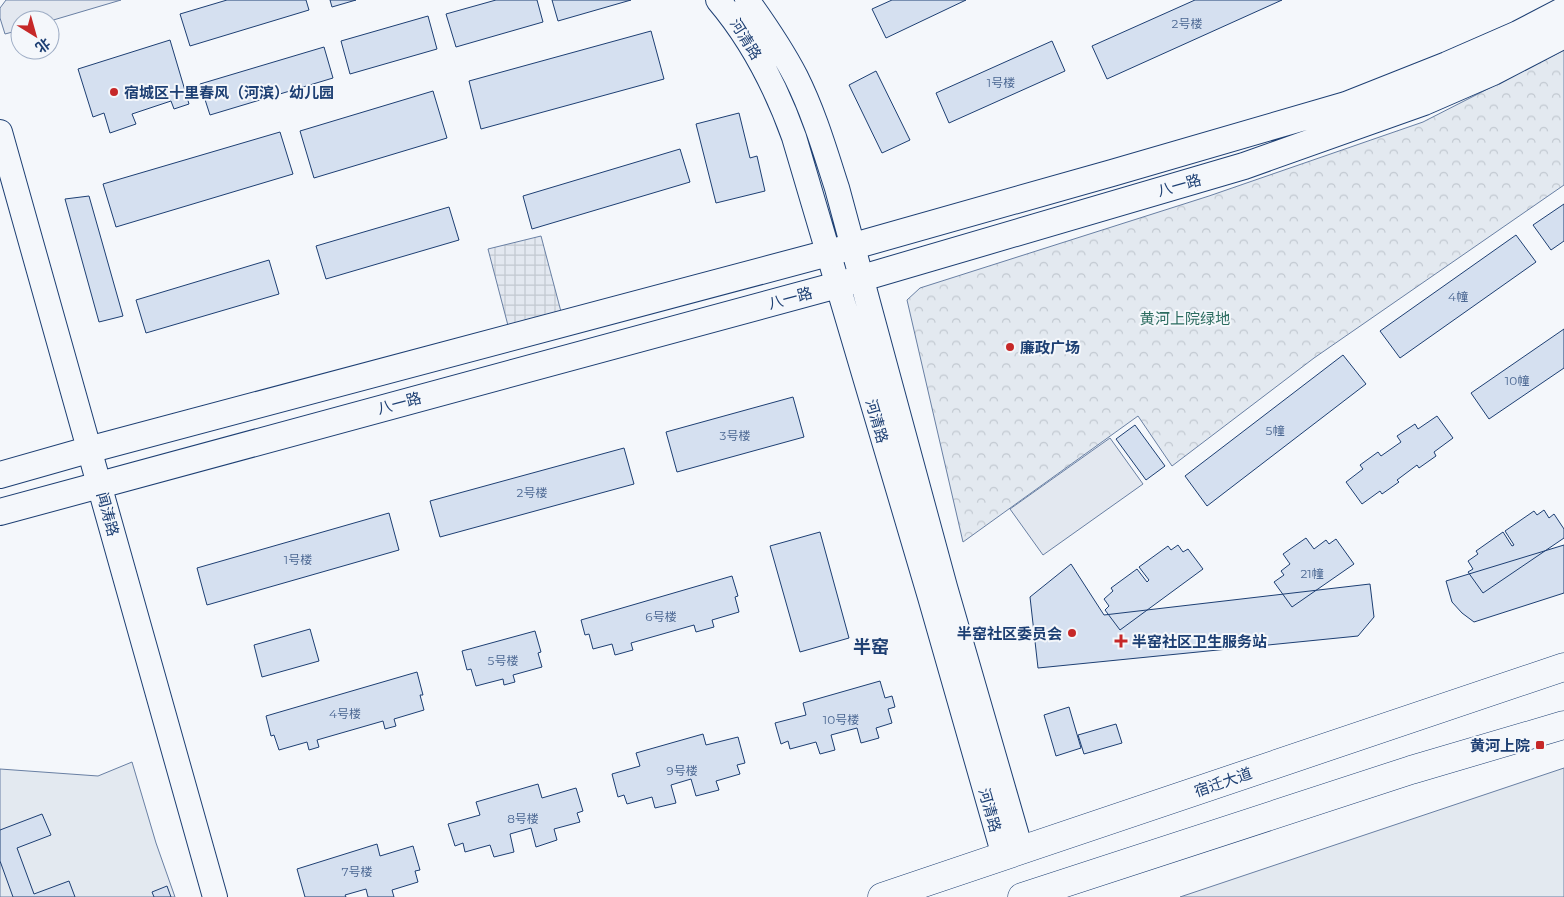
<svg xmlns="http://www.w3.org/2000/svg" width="1564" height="897" font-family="Montserrat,'Noto Sans SC',sans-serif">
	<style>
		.grass { fill: #e3e9f0; stroke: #687fa3 }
		.park { fill: url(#park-crowns); stroke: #687fa3 }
		.parking { fill: #e3e8f0; stroke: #687fa3 }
		.plaza { fill: url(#plaza-grid); stroke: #687fa3 }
		.building { fill: #d5e0f0; stroke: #1d3f73 }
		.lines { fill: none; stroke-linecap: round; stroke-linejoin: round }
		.tertiary-casing { stroke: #1d3f73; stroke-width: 26 }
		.secondary-casing { stroke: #1d3f73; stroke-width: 28 }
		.primary-casing { stroke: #1d3f73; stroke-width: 29 }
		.tertiary { stroke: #f4f7fb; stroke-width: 24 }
		.secondary { stroke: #f4f7fb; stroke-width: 26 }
		.primary { stroke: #f4f7fb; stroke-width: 28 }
		.poi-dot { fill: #c62828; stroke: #f4f7fb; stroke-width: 2 }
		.labels { text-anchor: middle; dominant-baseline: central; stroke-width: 4; stroke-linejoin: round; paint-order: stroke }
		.number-label { font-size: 12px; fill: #4b6792 }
		.street-label { font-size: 15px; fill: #1d3f73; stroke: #f4f7fb }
		.poi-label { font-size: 15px; font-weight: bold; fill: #1d3f73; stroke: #f4f7fb; text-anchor: start }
		.park-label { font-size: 15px; fill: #2c6c60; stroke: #f4f7fb }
		.quarter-label { font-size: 18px; font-weight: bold; fill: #1d3f73; stroke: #f4f7fb }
	</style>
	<defs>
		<pattern id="park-crowns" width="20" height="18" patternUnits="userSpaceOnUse" patternTransform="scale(1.25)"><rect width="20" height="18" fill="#e3e9f0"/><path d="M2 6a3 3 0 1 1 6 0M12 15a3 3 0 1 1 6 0" fill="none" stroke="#c2c9d1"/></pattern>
		<pattern id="plaza-grid" width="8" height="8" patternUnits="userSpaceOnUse" patternTransform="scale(1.25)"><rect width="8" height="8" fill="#e3e8f0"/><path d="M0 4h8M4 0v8" fill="none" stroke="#c2c8d1"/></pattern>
	</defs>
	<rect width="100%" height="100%" fill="#f4f7fb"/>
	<path class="grass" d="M132,762L156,843L175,897H0V769L98,776Z
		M1564,768V897H1180Z"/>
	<path class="park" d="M1564,50V185L1314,358L1172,466L1138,416L963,542L907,300L920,288L1209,196L1423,122Z"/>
	<path class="parking" d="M6,0H121L50,21L20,20V30L5,34L0,18V8Z
		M1110,438L1143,484L1043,555L1010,509Z"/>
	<path class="plaza" d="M541,236L564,323L511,337L488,249Z"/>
	<path class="building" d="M227,0H306L309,10L190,46L180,14Z
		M330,0H356L332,7Z
		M496,0H537L543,22L456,47L446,14Z
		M552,0H631L558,21Z
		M892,0H966L886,38L872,9Z
		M1195,0H1282L1107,79L1092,46Z
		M428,16L437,49L350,74L341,41Z
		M651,31L664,79L481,129L469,81Z
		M170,40L189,104L174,109L171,101L132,114L136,124L110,133L104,113L93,117L78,69Z
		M1052,41L1065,71L949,123L936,93Z
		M324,47L333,78L210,115L200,84Z
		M876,71L910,140L882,153L849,85Z
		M433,91L447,138L314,178L300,131Z
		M739,113L750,158L757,156L765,191L716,203L696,124Z
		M280,132L293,174L116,227L103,184Z
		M680,149L690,182L532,229L523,196Z
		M89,196L123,316L99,322L65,199Z
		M1564,204V241L1551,250L1533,225Z
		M449,207L459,240L326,279L316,246Z
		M1516,235L1536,262L1400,358L1380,331Z
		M269,260L279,294L146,333L136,300Z
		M1564,329V368L1489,419L1471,393Z
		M1343,355L1366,384L1207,506L1185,476Z
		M793,397L804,437L677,472L666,432Z
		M1437,416L1453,438L1434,452L1436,456L1419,468L1417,465L1397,480L1399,482L1382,494L1380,491L1362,504L1346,482L1363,469L1360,465L1378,452L1381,456L1401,442L1397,436L1415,424L1418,429Z
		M1135,425L1165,466L1146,480L1116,439Z
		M624,448L634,484L440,537L430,501Z
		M1544,510L1549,518L1554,514L1564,529V538L1483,593L1468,572L1473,569L1468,561L1478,554L1476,551L1503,532L1512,546L1514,545L1505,531L1534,511L1537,515Z
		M389,513L399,550L207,605L197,568Z
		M820,532L849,638L800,652L770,546Z
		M1306,538L1314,549L1326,540L1329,544L1336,539L1354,564L1292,607L1274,582L1284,575L1281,571L1290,564L1283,554Z
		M1178,545L1183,552L1188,549L1203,569L1120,630L1105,610L1109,606L1104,599L1113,591L1111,588L1137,569L1147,582L1149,580L1139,567L1168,546L1171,550Z
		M1564,545V593L1474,622L1462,613L1452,602L1446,581Z
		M1071,564L1104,615L1370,584L1374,617L1358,636L1038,668L1030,597Z
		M732,576L738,596L735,597L739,612L712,620L714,627L696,632L694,625L631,643L633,650L615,655L612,644L593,649L589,634L585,635L581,620Z
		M310,629L319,661L262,677L254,645Z
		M535,631L541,652L538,653L542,667L513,675L515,682L504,685L503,679L476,686L471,669L467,670L462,651Z
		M417,672L423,695H420L424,710L394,719L396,726L385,729L383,721L317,740L319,747L309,750L307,742L279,750L274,735L271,736L266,716Z
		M880,681L885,698L892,696L895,707L888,709L892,723L876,728L879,738L861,743L857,728L831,735L835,750L820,754L816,742L790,749L788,741L781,744L775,723L806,715L803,703Z
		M1069,707L1081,748L1056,756L1044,715Z
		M1116,724L1122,743L1084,754L1078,735Z
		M703,734L706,745L738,737L745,763L737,765L740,774L716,781L719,790L696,796L691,779L671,785L676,803L655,808L652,797L627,804L624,795L618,797L612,774L640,766L636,753Z
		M538,784L542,798L576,788L583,811L577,813L580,822L554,829L557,840L536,847L531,828L510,834L514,852L494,857L490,845L465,852L463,843L455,846L448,824L480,815L476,802Z
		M42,814L51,835L17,848L34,894L69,881L75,897H13L0,861V830Z
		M377,844L380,856L413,846L420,870L415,871L418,882L392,890L394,897H368L366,889L345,895L346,897H305L297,869Z
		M167,886L171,897H154L152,892Z"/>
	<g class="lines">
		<defs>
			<path id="tertiary" d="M718,0C752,40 776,87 794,137L930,597L1004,856
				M747,0C765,25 782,50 796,77C814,113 825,151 837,188L945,587L1021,850
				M0,132L215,897"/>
			<path id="secondary" d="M0,475L88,450L836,251L1112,173L1346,105L1447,65L1518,34L1564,10
				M0,512L845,283L1244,166L1424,102L1493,72L1564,35"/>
			<path id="primary" d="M882,897L1564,667
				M1022,897L1411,770L1564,725"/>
		</defs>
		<use href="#tertiary" class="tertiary-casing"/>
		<use href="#secondary" class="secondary-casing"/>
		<use href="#primary" class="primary-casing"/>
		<use href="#tertiary" class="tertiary"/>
		<use href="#secondary" class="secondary"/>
		<use href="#primary" class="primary"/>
	</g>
	<g class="poi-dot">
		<circle cx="114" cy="92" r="5"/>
		<circle cx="1010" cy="347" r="5"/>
		<circle cx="1072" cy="633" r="5"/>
		<path d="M1118.5 633.5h5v5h5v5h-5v5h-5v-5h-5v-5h5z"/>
		<rect x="1535" y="740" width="10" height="10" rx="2.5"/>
	</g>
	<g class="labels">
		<g class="number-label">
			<text x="1187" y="23">2号楼</text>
			<text x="1001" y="82">1号楼</text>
			<text x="1458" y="296">4幢</text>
			<text x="1517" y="380">10幢</text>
			<text x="1275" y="430">5幢</text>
			<text x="735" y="435">3号楼</text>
			<text x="532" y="492">2号楼</text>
			<text x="298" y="559">1号楼</text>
			<text x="1312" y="573">21幢</text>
			<text x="661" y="616">6号楼</text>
			<text x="503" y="660">5号楼</text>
			<text x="345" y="713">4号楼</text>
			<text x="841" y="719">10号楼</text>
			<text x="682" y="770">9号楼</text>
			<text x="523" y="818">8号楼</text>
			<text x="357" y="871">7号楼</text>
		</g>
		<g class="street-label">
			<text transform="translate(746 39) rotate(58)">河清路</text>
			<text transform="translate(1179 185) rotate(-16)">八一路</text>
			<text transform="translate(790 298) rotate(-15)">八一路</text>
			<text transform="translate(399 403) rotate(-15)">八一路</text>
			<text transform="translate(877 421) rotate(74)">河清路</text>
			<text transform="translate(108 514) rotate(75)">闻涛路</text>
			<text transform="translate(1223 782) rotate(-19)">宿迁大道</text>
			<text transform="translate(990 810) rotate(74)">河清路</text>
		</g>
		<g class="poi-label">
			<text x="124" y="92">宿城区十里春风（河滨）幼儿园</text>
			<text x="1020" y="347">廉政广场</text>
			<text x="1062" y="633" text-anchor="end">半窑社区委员会</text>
			<text x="1132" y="641">半窑社区卫生服务站</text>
			<text x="1530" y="745" text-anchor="end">黄河上院</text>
		</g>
		<g class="park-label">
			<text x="1185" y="318">黄河上院绿地</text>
		</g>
		<g class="quarter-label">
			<text x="871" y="647">半窑</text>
		</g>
	</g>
	<g transform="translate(35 35) rotate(143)"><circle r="24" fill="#f4f7fb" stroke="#9eadc5"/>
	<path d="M0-4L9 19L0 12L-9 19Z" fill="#c62828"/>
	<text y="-8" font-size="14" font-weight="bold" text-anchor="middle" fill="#1d3f73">北</text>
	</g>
</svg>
